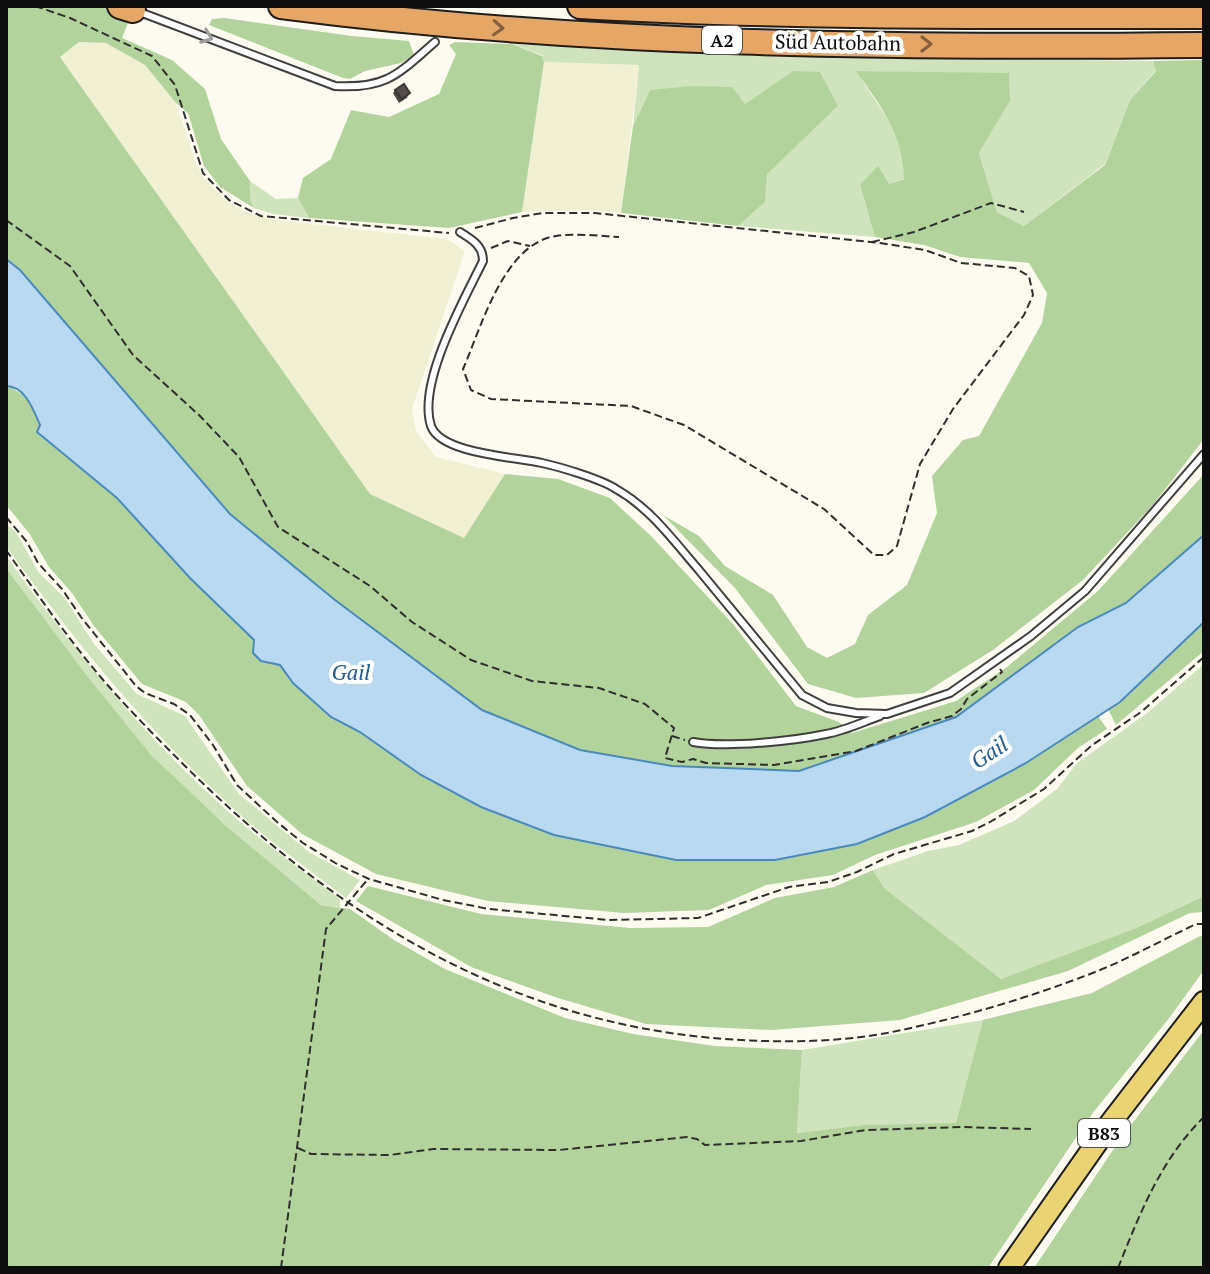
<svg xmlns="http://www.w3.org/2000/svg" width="1210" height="1274" font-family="'PT Serif',serif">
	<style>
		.farmland { fill: #f1f0d2 }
		.green { fill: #cfe4bc }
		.forest { fill: #b3d39d }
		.water { fill: #b9d9f0; stroke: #488abf; stroke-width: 2 }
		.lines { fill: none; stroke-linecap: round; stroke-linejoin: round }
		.service-casing { stroke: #404040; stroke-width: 10 }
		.primary-casing { stroke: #1e1e1e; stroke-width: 24 }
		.motorway-casing { stroke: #1e1e1e; stroke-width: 28 }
		.path { stroke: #2f2f2f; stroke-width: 2; stroke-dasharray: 8 4; stroke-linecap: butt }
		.service { stroke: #fff; stroke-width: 6 }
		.primary { stroke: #ead373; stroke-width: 20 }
		.motorway { stroke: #e5a666; stroke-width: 24 }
		.wall { fill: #494440 }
		.building { fill: #554f4b; stroke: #3c3734; stroke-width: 2 }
		.oneway { stroke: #84613e }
		.oneway2 { stroke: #9e9e9e }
		.labels { text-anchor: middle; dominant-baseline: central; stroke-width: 8; stroke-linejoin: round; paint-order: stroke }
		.shield { fill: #fff; stroke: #565656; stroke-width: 2 }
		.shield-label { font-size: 18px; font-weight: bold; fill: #0d0d0d }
		.street-label { font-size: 20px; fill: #0d0d0d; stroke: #fff }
		.water-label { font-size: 22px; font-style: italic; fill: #245d92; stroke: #fff }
	</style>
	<rect width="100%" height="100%" fill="#fdfbef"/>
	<path class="farmland" d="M79,42L106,43L145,65L176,103L196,163L203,177L224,199L245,212L276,220L447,239L465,251L412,409L416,431L436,457L505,474L464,538L370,494L60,57Z
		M544,62L639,65L621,213L590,210L522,212Z"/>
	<path class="green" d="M512,44L749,56L1153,61L1156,70L1130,100L1105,164L1024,226L997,212L979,153L1010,101L1009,74L857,71C881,115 901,123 905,178L889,184L860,185L875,237L738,226L765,202L766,174L838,106L793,71L745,104L650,90L633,126L639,65L544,62L542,55Z
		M250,181L276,199L298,198L309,218L273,214L254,208L250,199Z
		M6,524L16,532L39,573L64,597L94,644L137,694L185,716L239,794L309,852L360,880L346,898C304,866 260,835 222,798C139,720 72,638 6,546Z
		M6,556C70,645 139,731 221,805C258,839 300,869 340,899V907L321,905C264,857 204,810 152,756C100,701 52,629 6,568Z
		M1204,664V896L1136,928L1001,979L884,888L873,870L928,851L959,845L1014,821L1057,789L1077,763L1146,714Z
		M983,1020L957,1124L863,1125L797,1133L802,1050Z"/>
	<path class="forest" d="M6,6H102C114,9 121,12 128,23L122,38L172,60L205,89L221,139L250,181V199L254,208L220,187L204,166L188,113L176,103L145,65L106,43L79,42L60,57L370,494L464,538L505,474L558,479L610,498L652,537L733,624L796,706L839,722L852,733L956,701L1007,667L1098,591L1204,474V535L1126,603L1078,627L956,717L799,771L672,766L580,750L482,710L335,600L230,514L20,270L6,259Z
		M224,18L352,36L409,41L414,55L401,63L365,71L350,79L343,78L209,25L212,19Z
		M455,42L512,44L542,56L544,62L522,212L449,228L309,218L298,198L303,178L331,159L351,110L389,117L439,94L456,54L449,45Z
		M1204,60V439L1153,505L1083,580L993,650L924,693L856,698L808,684L735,588L663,515L699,536L725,566L773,595L807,647L827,658L855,644L868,615L907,585L937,513L932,476L963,440L979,436L1042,323L1047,293L1029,263L960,257L924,245L875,237L860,185L878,166L889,184L904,179C903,133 881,107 856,71L1009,73L1010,101L979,153L997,212L1024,226L1105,165L1130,100L1156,71L1153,61Z
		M793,71L820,72L838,106L767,174L765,202L738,226L621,213L633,126L650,90L691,86L732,87L745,104Z
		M8,385L27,398L40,425L37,432L117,498L190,578L255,640L253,653L261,661L280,665L293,683L331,717L360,732L421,775L481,807L925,817L1026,763L1098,716L1107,729L1078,748L1034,790L976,822L875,855L833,875L766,885L709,910L624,913L488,901L376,874L302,834L247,786L199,715L186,702L142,684L94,626L72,593L49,567L29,533L6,505V386Z
		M6,568L87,676L151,755L224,824L321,905L350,909L394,940L445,969L565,1018L633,1034L715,1046L802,1050L797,1133L863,1125L956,1123L983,1020L1092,993L1200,936L1204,937V970L1170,1017L1092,1114L988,1268H6Z
		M1204,622V651L1116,725L1108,709L1120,701Z
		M873,870L884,888L1001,979L1136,928L1204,896V912L1190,913L1068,971L900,1020L771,1030L646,1024L558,998L471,967L356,901L368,886L481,914L630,928L708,927L775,898L834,887Z
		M1204,1030V1268H1034L1121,1138Z"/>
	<path class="water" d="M6,259L20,270L230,514L335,600L482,710L580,750L672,766L799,771L956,717L1078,627L1126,603L1204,535V622L1120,702L1026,763L925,817L857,844L775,860H676L554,835L481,807L421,775L360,732L331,717L293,683L280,665L261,661L253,653L254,640L190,578L117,498L37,432L40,425C33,409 25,386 6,386Z"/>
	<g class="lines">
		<defs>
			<path id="service" d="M137,11L335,86C387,89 398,74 435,42
				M460,232C473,240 483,246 483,261C464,300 417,383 431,426C441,454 516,457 542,463C560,467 601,479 616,489C650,508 673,540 698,569C733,611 767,653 802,695L827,708L856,713L887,714L950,693L1031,636L1085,591L1204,454
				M693,742C726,748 793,741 826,734C844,731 863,722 880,716"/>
			<path id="primary" d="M1009,1268L1112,1121L1204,1002"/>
			<path id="motorway" d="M120,6L133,10
				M281,6C586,46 897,48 1204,45
				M580,6C788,18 996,16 1204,16"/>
		</defs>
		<use href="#service" class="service-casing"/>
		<use href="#primary" class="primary-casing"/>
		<use href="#motorway" class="motorway-casing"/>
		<path class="path" d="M35,6L70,18L152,56L175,85L203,173L229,200L261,216L449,233
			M6,220L70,266L133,355L200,416L239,457L278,527L370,586L412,622L471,660L532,681L599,688L645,704L674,728L665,758L682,762L693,759L706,763L774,765L856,751L927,723L952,716L961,709L967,699L1002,672L1000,669
			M475,228L513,218L543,213H595L880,243L925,250L961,263L1015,268L1029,276L1033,295L1024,315L953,409L920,464L897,546L887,555H874L824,509L684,425L631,406L491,399L471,390L463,369C481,328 504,243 556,236C576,233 599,236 619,237
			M872,242L914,232L991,203L1024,212
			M491,248L508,241L530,246
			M6,517L27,542L38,563L62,589L81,617L136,686L145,693L174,704L190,715L213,745L237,785L277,822L303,843L337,864L369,879L443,900L489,909L609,920L698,918L789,887L828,882L857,872L894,854L972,831L990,822L1044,789L1091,746L1141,712L1204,657
			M6,550C33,588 60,627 89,663C118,699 151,732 184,765C333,912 500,1019 713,1038C767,1043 834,1043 887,1033C952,1020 1019,1001 1082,977C1121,963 1158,942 1196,924H1204
			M672,736L685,740
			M298,1148L311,1154L390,1155L433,1149L559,1150L687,1137L697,1139L705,1145L801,1141L866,1130L961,1127L1031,1129
			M281,1268L326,929L368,879
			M1118,1268C1140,1213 1161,1159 1204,1117"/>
		<use href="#service" class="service"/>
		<use href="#primary" class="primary"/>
		<use href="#motorway" class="motorway"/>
	</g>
	<path class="wall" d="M395,90L408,97L399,103L393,93Z"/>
	<path class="building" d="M404,84L410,93L402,99L395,90Z"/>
	<defs><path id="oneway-chevron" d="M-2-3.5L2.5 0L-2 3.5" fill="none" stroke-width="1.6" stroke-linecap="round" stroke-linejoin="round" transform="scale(2)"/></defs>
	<g class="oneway">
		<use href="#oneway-chevron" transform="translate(498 28) rotate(3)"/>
		<use href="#oneway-chevron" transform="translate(926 44)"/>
	</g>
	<use class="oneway2" href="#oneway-chevron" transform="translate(207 37) rotate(21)"/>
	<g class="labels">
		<g class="shield">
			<rect x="702" y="26" width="40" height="28" rx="6"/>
			<rect x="1078" y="1119" width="52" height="28" rx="6"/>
		</g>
		<g class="shield-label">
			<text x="722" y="40">A2</text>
			<text x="1104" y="1133">B83</text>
		</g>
		<g class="street-label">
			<text transform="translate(838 42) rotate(1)">Süd Autobahn</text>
		</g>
		<g class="water-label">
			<text x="351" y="671">Gail</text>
			<text transform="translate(989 752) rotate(-33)">Gail</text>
		</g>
	</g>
	<rect width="1210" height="1274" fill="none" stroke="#0d0d0d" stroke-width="16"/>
</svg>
